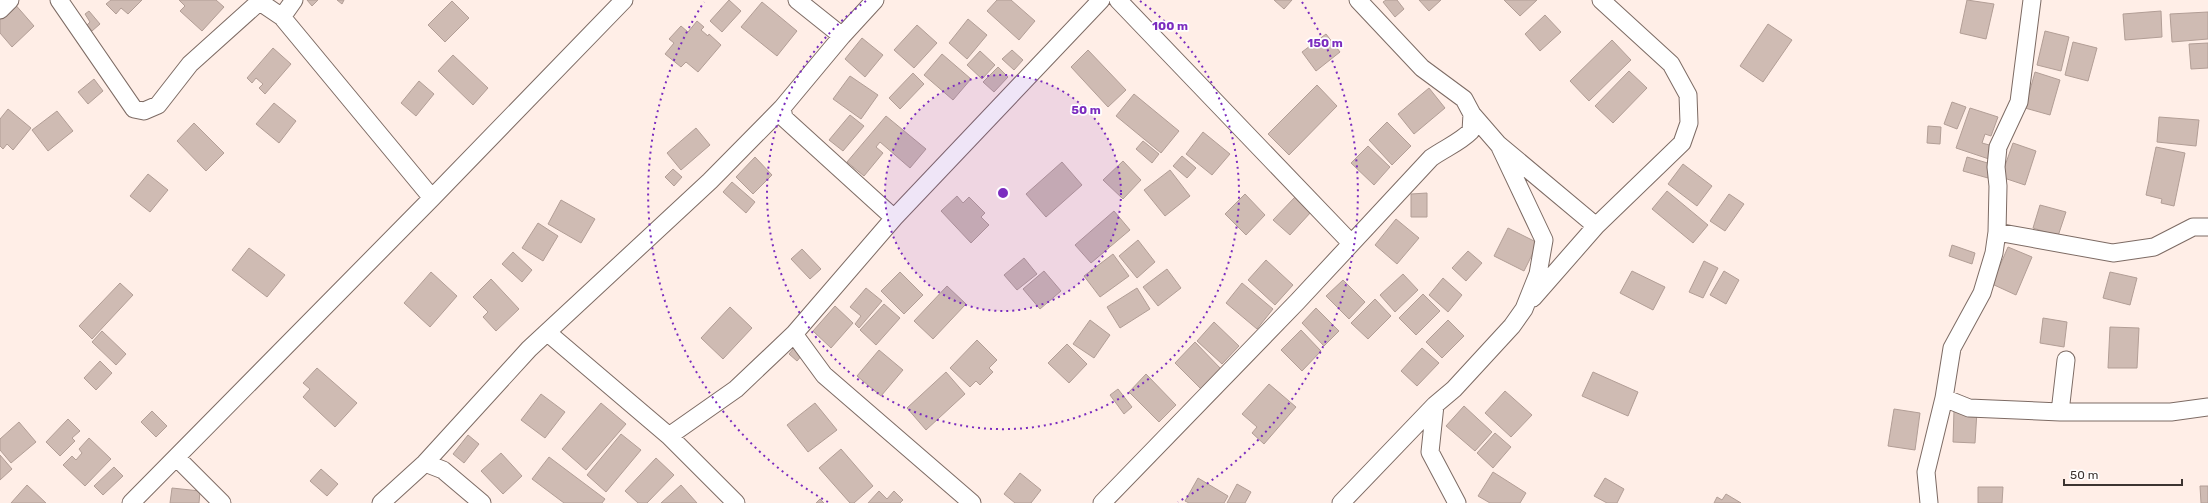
<svg xmlns="http://www.w3.org/2000/svg" width="2208" height="503" font-family="Rubik,sans-serif">
	<style>
		.building { fill: #cfbbb3; stroke: #b29e96 }
		.lines { fill: none; stroke-linecap: round; stroke-linejoin: round }
		.minor-casing { stroke: #7d6b64; stroke-width: 19 }
		.minor { stroke: #fff; stroke-width: 17 }
		.ring { fill: none; stroke: #7b2cbf; stroke-width: 2; stroke-dasharray: 2 4 }
		.centre { fill: #7b2cbf; stroke: #fff; stroke-width: 2 }
		.ring-label { font-size: 12px; text-anchor: middle; font-weight: bold; fill: #7b2cbf; stroke: #fff; stroke-width: 3.5; stroke-linejoin: round; paint-order: stroke }
	</style>
	<rect width="100%" height="100%" fill="#ffeee7"/>
	<path class="building" d="M111,0H142L128,14L121,8L116,14L106,4Z
		M179,0H216L224,7L202,31L180,11L185,6Z
		M307,0H318L312,6Z
		M337,0H344L342,4Z
		M729,0L741,11L722,32L710,21Z
		M997,0H1011L1035,21L1019,40L987,11Z
		M1274,0H1292L1284,9Z
		M1386,0H1397L1404,9L1395,17L1383,2Z
		M1419,0H1441L1429,11Z
		M1504,0H1537L1520,16Z
		M1967,0L1994,4L1986,39L1960,33Z
		M452,1L469,18L445,42L428,25Z
		M13,2L34,26L12,47L0,33V14Z
		M762,2L797,31L777,56L741,27Z
		M89,11L100,24L92,31L87,25L90,22L85,14Z
		M2161,11L2162,37L2125,40L2123,14Z
		M2208,12V39L2172,42L2170,14Z
		M1545,15L1561,32L1540,51L1525,34Z
		M968,19L987,35L967,59L949,43Z
		M697,21L704,27L701,30L708,36L709,34L721,45L698,72L686,62L681,67L665,54L674,43L669,39L681,26L688,32Z
		M1768,24L1792,40L1763,82L1740,66Z
		M917,25L937,43L914,68L894,50Z
		M2045,31L2069,37L2061,71L2037,65Z
		M1326,34L1340,52L1316,71L1302,52Z
		M862,38L883,55L865,77L845,59Z
		M1612,40L1631,60L1589,101L1570,81Z
		M2073,42L2097,48L2088,81L2065,75Z
		M2208,43V68L2191,69L2189,44Z
		M273,48L291,64L265,94L259,88L263,84L256,78L252,83L247,78Z
		M1012,50L1023,60L1014,70L1002,59Z
		M1088,50L1126,90L1108,107L1071,67Z
		M980,51L995,65L982,79L967,65Z
		M942,54L971,79L953,100L924,75Z
		M453,55L488,88L473,105L438,71Z
		M998,67L1008,77L994,92L983,82Z
		M1629,71L1647,88L1613,123L1595,106Z
		M2035,72L2060,80L2050,115L2025,108Z
		M913,73L924,84L900,109L889,98Z
		M850,76L878,95L861,119L833,99Z
		M94,79L103,91L88,104L78,92Z
		M419,81L434,94L416,116L401,103Z
		M1317,85L1337,106L1289,155L1268,134Z
		M1429,88L1445,108L1414,134L1398,114Z
		M1134,94L1179,131L1161,153L1116,116Z
		M1952,102L1966,107L1957,129L1944,124Z
		M274,103L296,121L279,143L256,124Z
		M1970,108L1998,117L1991,136L1985,134L1982,143L1993,146L1989,159L1956,148Z
		M8,109L31,128L13,150L7,144L3,149L0,146V119Z
		M57,111L73,131L48,151L32,130Z
		M850,115L864,126L843,151L829,140Z
		M886,116L926,149L910,168L880,142L876,147L883,153L864,176L847,162Z
		M2159,117L2199,120L2196,146L2157,142Z
		M1387,122L1411,146L1392,165L1369,140Z
		M194,123L224,153L206,171L177,141Z
		M1928,126L1941,127L1940,144L1927,143Z
		M696,128L710,145L681,170L667,153Z
		M1203,132L1230,154L1212,175L1186,154Z
		M1143,141L1159,154L1152,163L1136,149Z
		M2013,143L2036,151L2025,185L2001,177Z
		M1368,146L1390,167L1374,185L1351,163Z
		M2156,147L2185,153L2174,206L2161,203L2162,199L2146,195Z
		M1182,156L1196,168L1187,178L1173,166Z
		M755,157L772,175L753,194L736,177Z
		M1967,157L1991,164L1988,178L1963,171Z
		M1123,161L1141,180L1123,199L1103,180Z
		M1062,162L1082,185L1046,217L1026,194Z
		M1683,164L1712,186L1697,206L1668,184Z
		M673,169L682,177L674,186L665,177Z
		M1170,170L1190,196L1165,216L1144,190Z
		M148,174L168,190L150,212L130,196Z
		M732,182L755,202L746,213L723,192Z
		M1667,191L1708,225L1693,243L1652,209Z
		M1427,193V217H1411V194Z
		M1245,194L1265,215L1246,235L1225,214Z
		M1729,194L1744,204L1725,231L1710,221Z
		M957,196L963,203L969,197L985,213L981,217L989,225L971,243L941,211Z
		M1295,197L1311,212L1290,235L1273,220Z
		M561,200L595,219L581,243L548,224Z
		M2040,205L2066,212L2058,236L2033,228Z
		M1114,211L1130,230L1091,263L1075,245Z
		M1396,219L1419,238L1397,264L1375,245Z
		M538,223L558,236L543,261L522,248Z
		M1508,228L1538,243L1524,271L1494,256Z
		M1138,240L1155,262L1137,278L1119,256Z
		M1952,245L1975,253L1972,264L1949,256Z
		M2008,247L2032,257L2016,295L1992,284Z
		M249,248L285,275L267,297L232,270Z
		M802,249L821,269L810,279L791,259Z
		M1468,251L1482,263L1466,281L1452,268Z
		M513,252L532,270L522,282L502,264Z
		M1113,254L1129,276L1100,297L1084,276Z
		M1024,258L1037,274L1017,290L1004,275Z
		M1266,260L1293,285L1275,305L1248,280Z
		M1704,261L1718,268L1703,298L1689,292Z
		M1167,269L1181,288L1158,306L1143,287Z
		M1044,271L1061,291L1040,309L1023,289Z
		M1632,271L1665,287L1653,310L1620,293Z
		M1724,271L1739,280L1726,304L1710,295Z
		M431,272L457,296L430,327L404,303Z
		M900,272L923,295L904,314L881,291Z
		M2110,272L2137,278L2130,305L2103,298Z
		M1403,274L1418,290L1395,312L1380,295Z
		M1443,278L1462,295L1448,312L1429,295Z
		M491,279L519,309L496,331L483,317L488,312L473,297Z
		M1343,280L1365,302L1349,319L1326,296Z
		M120,283L133,295L92,339L79,326Z
		M1242,283L1273,309L1257,329L1226,303Z
		M947,286L966,304L933,339L914,321Z
		M866,288L882,301L859,328L855,324L861,316L850,307Z
		M1137,288L1150,309L1120,328L1107,307Z
		M1423,294L1440,311L1416,335L1399,318Z
		M1375,299L1391,316L1368,339L1351,323Z
		M884,304L900,318L876,345L860,330Z
		M835,306L853,323L831,348L813,331Z
		M730,307L752,328L723,359L701,338Z
		M1316,308L1339,331L1324,346L1302,323Z
		M2043,318L2067,322L2064,347L2040,343Z
		M1090,320L1110,335L1094,358L1073,344Z
		M1448,320L1464,336L1442,358L1426,342Z
		M1214,322L1239,346L1222,364L1197,341Z
		M2110,327L2139,328L2137,368H2108Z
		M1301,330L1321,351L1302,371L1281,350Z
		M102,331L126,354L116,365L92,342Z
		M977,340L997,360L989,368L993,372L980,385L976,381L970,387L950,368Z
		M1195,342L1221,369L1201,389L1175,363Z
		M1067,344L1087,364L1069,383L1048,363Z
		M795,347L803,354L797,361L789,354Z
		M1422,348L1439,363L1417,386L1401,371Z
		M879,350L903,370L881,396L857,376Z
		M100,361L112,373L96,390L84,378Z
		M317,368L357,403L335,427L303,397L310,389L303,383Z
		M946,372L965,394L926,430L907,408Z
		M1593,372L1638,392L1628,416L1582,396Z
		M1146,374L1176,405L1159,422L1129,392Z
		M1269,384L1296,407L1264,444L1252,433L1257,427L1242,414Z
		M1118,389L1132,407L1124,414L1110,395Z
		M1505,391L1532,415L1511,437L1485,413Z
		M541,394L565,412L545,438L521,420Z
		M601,403L626,424L586,470L562,449Z
		M815,403L837,430L808,452L787,425Z
		M1464,406L1492,432L1475,451L1446,426Z
		M1894,409L1920,413L1915,450L1888,446Z
		M1954,410L1977,411L1975,443L1953,442Z
		M152,411L167,426L156,437L141,422Z
		M68,419L80,431L72,438L75,441L60,456L46,442Z
		M19,422L36,442L11,463L0,450V439Z
		M1495,433L1511,447L1493,468L1477,453Z
		M621,434L641,450L606,492L587,475Z
		M468,435L479,444L464,463L453,454Z
		M89,438L111,459L85,486L63,465L72,456L76,460L82,453L79,449Z
		M841,449L873,486L854,503H850L819,468Z
		M501,453L522,476L503,494L481,471Z
		M0,455L12,469L0,480Z
		M549,457L605,499L602,503H564L532,479Z
		M656,458L674,475L647,503H638L625,491Z
		M114,467L123,476L103,495L94,486Z
		M321,469L338,484L327,496L310,481Z
		M1493,472L1526,493L1520,503H1490L1478,496Z
		M1020,473L1041,490L1031,503H1015L1004,494Z
		M1198,478L1228,496L1224,503H1189L1185,501Z
		M1605,478L1624,489L1617,503H1607L1594,496Z
		M1237,484L1251,492L1245,503H1227Z
		M27,485L46,503H11Z
		M681,485L697,503H661Z
		M2200,486H2208V503H2201Z
		M1978,487H2003L2002,503H1978Z
		M172,488L200,491L199,503H170Z
		M879,491L887,499L894,491L903,500L900,503H868Z
		M1726,494L1741,503H1714L1717,497L1722,500Z
		M820,499L824,503H816Z"/>
	<g class="lines">
		<defs>
			<path id="minor" d="M59,0L134,109L144,111L158,105L190,64L259,2
				M257,0L282,17L432,198
				M797,0L842,36
				M875,0L842,36L782,108L784,118L894,218
				M1118,0L1351,243
				M2032,0L2019,102L1998,147L1996,167L1998,186L1997,232L1994,253L1982,293L1952,348L1944,398L1969,408L2060,412
				M0,10L10,0
				M282,17L294,0
				M1472,114L1498,144L1596,226L1682,143L1689,123L1688,95L1671,64L1601,0
				M1997,232L2113,253L2154,247L2193,227H2208
				M1533,298L1596,226
				M548,333L669,436L736,503
				M2066,360L2060,412H2171L2208,407
				M669,436L736,389L794,334
				M177,458L222,503
				M425,463L443,470L482,503
				M131,503L432,198L624,0
				M381,503L425,463L529,349L710,181L782,108
				M972,503L824,375L794,334L894,218L1101,0
				M1102,503L1297,302L1431,158C1445,148 1459,143 1471,131L1472,114L1464,99L1422,68L1358,0
				M1341,503L1435,405
				M1457,503L1430,452L1435,405L1454,389L1512,326L1524,309L1538,274L1544,240L1500,147
				M1929,503L1926,472L1944,398"/>
		</defs>
		<use href="#minor" class="minor-casing"/>
		<use href="#minor" class="minor"/>
	</g>
	<circle cx="1003" cy="193" r="118" fill="#7b2cbf" fill-opacity=".12"/>
	<g class="ring">
		<circle cx="1003" cy="193" r="118"/>
		<path d="M1140 1A236 236 0 1 1 866 1"/>
		<path d="M828 502A355 355 0 0 1 704 2M1302 2A355 355 0 0 1 1178 502"/>
	</g>
	<circle cx="1003" cy="193" r="6" class="centre"/>
	<g class="ring-label">
		<text x="1170" y="30">100 m</text>
		<text x="1325" y="47">150 m</text>
		<text x="1086" y="114">50 m</text>
	</g>
	<path d="M2064 479v6h118v-6" fill="none" stroke="#3c3431" stroke-width="2"/>
	<text x="2070" y="479" font-size="12" fill="#3c3431" stroke="#ffffff" stroke-width="3" paint-order="stroke">50 m</text>
</svg>
